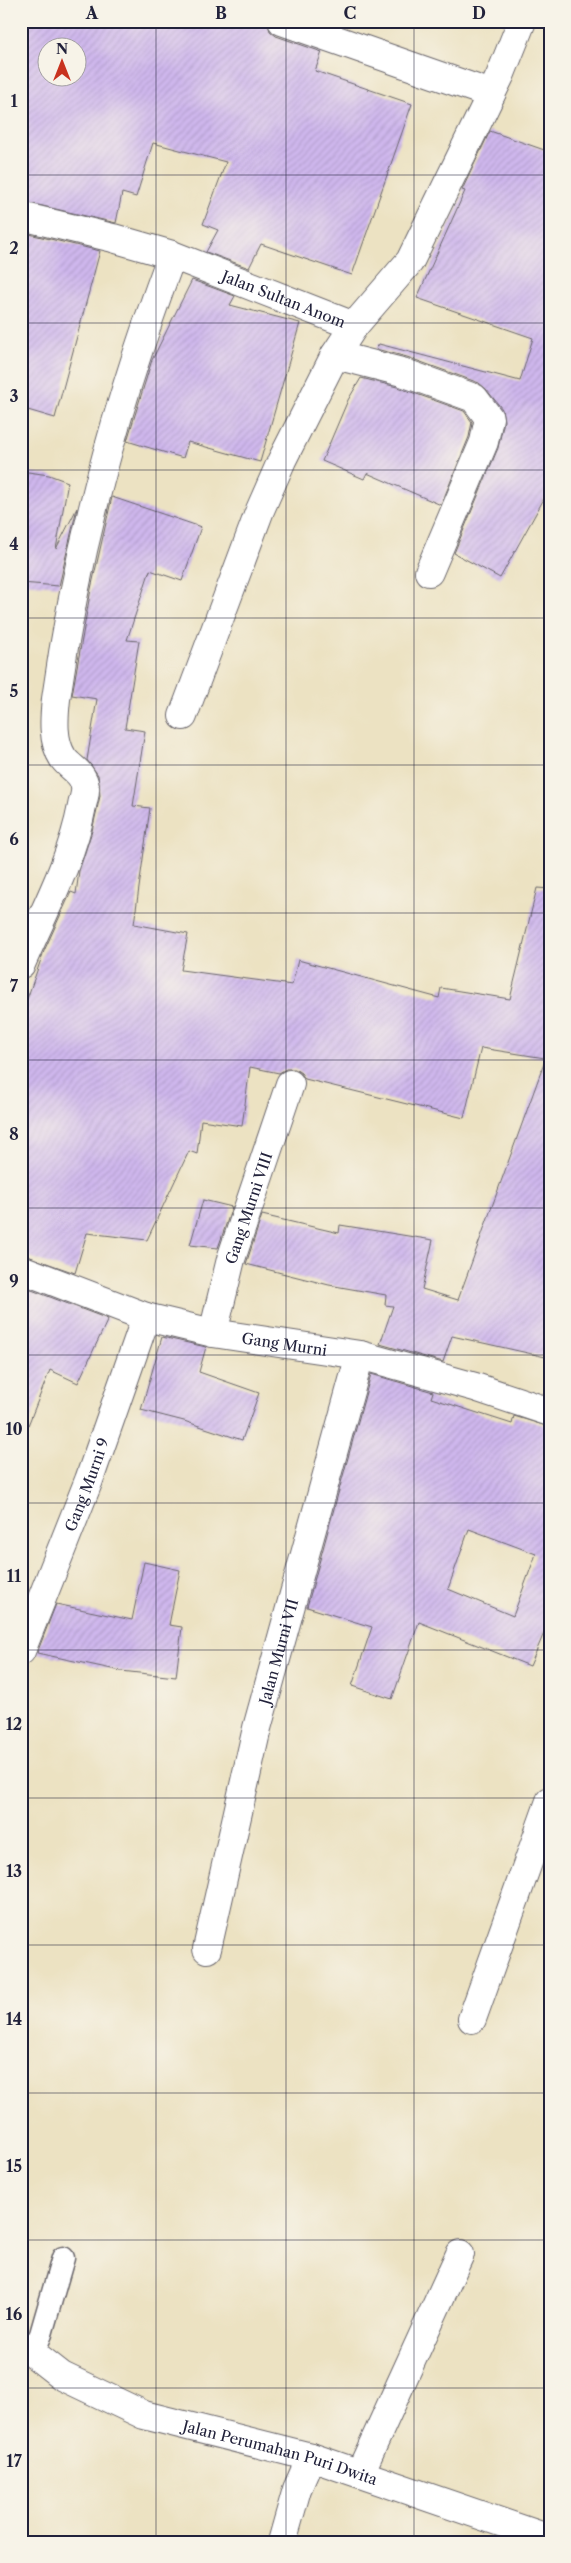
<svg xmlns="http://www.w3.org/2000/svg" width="571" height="2563" font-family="'Libre Caslon Text',serif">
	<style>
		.building { fill: url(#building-hatch); fill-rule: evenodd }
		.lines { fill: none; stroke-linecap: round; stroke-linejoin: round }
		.lane-casing { stroke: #69656a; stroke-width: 25 }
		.street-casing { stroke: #69656a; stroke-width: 30 }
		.lane { stroke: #fff; stroke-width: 22 }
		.street { stroke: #fff; stroke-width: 28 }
		.grid { fill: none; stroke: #22223b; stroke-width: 1; stroke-opacity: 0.55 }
		.labels { text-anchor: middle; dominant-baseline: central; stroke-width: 4; stroke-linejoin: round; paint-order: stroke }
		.street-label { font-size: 15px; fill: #22223b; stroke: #f7f3e8 }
		.neatline { fill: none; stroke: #22223b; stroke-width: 2 }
		.grid-label { font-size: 16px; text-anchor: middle; font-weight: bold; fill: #22223b }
	</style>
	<defs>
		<pattern id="building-hatch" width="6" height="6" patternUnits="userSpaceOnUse" patternTransform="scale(1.25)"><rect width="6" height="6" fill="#cfb7ed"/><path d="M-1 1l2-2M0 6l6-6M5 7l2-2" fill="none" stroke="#b19dcc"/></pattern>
	</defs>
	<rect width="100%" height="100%" fill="#f7f3e8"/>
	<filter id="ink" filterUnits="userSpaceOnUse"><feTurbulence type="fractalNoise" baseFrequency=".02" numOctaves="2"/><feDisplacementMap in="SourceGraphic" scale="10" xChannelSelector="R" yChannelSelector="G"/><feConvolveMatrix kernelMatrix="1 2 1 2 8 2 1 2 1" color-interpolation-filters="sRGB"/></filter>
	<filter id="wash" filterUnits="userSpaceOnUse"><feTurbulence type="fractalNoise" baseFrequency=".0096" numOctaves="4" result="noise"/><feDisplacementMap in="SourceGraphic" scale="20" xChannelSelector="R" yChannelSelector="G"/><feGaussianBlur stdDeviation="1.12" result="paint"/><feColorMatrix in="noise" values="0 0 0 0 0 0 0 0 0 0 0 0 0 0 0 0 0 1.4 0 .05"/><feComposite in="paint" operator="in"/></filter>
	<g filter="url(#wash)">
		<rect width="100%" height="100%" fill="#ece2c2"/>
		<g id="blocks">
			<path class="building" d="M21,21H267L270,31L276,36L322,52L315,71L412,104L352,275L261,244L249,268L206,252L218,230L203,224L226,162L153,143L136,197L122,193L116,223L21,201ZM48,48H78V78H48Z
				M490,131L550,152V488L500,578L454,553L498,448L504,421L502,409L486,389L479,383L407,357L376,349L379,344L520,381L533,338L417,298L465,191L462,190Z
				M21,232L100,251L55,418L21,408Z
				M192,280L235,296L230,305L300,323L260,462L188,442L183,458L127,441L152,360Z
				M361,378L397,387L464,411L472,422L469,437L441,505L367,473L364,479L322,461L348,400Z
				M21,471L49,475L68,482L56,549L77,508L59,586L21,583Z
				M112,497L201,527L182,581L150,570L127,640L139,641L125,728L145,731L133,806L150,808L134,924L188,934L181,970L292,985L298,960L439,998L441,988L510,999L537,888L550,889V1037L545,1058L481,1048L464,1118L305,1079L301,1073L295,1069H286L279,1073L250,1067L242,1126L201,1120L197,1154L189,1151L147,1240L87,1233L75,1273L21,1254V1016L44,951L71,892L76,894L79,871L92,831L100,796L98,775L87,760L97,699L72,695L91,589Z
				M546,1058L550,1059V1358L452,1336L443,1362L380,1344L393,1306L385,1305L386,1295L329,1285L246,1264L262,1215L339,1233L340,1225L433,1240L422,1289L458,1300Z
				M203,1200L232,1207L218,1248L190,1245Z
				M21,1286L108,1319L78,1383L50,1370L23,1438H21Z
				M162,1337L206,1347L199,1372L259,1393L242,1440L184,1421L141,1410Z
				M371,1374L433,1392L431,1398L512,1424L514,1416L550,1427V1619L530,1666L419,1622L392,1699L352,1686L372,1627L307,1607ZM469,1529L536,1554L513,1616L448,1589Z
				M144,1562L180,1570L169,1625L182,1627L176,1677L121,1671L37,1653L56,1604L132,1620Z"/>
		</g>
	</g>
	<g filter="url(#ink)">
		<use href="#blocks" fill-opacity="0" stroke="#69656a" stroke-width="1"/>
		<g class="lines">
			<defs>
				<path id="lane" d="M33,2353L41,2334L63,2258"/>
				<g id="street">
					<path d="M282,21L491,94"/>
					<path id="s1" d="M21,216L113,238L172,255L354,326"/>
					<path d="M335,355L402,372L474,398L489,418L484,442L429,572"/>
					<path d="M183,716L260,510L282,460L335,355L354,326L410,261L500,76L522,21"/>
					<path d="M21,964C43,913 72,860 82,806C83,800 86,793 85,787C83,772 71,769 63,758C52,741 54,718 56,699C77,547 118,399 172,255"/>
					<path id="s2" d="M21,1269L146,1317L213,1333L360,1355L475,1387L550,1412"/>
					<path id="s3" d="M213,1333L231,1259L290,1084"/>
					<path id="s4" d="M21,1651L89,1480L146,1317"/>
					<path id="s5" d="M207,1949L257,1728L360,1355"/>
					<path d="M472,2019L550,1801"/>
					<path id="s6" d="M21,2344L62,2376L144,2415L311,2457L550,2539"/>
					<path d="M360,2473L460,2254"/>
					<path d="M282,2542L297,2489L311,2457"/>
				</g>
			</defs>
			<use href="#lane" class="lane-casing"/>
			<use href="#street" class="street-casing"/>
			<use href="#lane" class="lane"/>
			<use href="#street" class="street"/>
		</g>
	</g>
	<path class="grid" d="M156,21V2542M286,21V2542M414,21V2542M21,175H550M21,323H550M21,470H550M21,618H550M21,765H550M21,913H550M21,1060H550M21,1208H550M21,1355H550M21,1503H550M21,1650H550M21,1798H550M21,1945H550M21,2093H550M21,2240H550M21,2388H550"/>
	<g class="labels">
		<g class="street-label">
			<text stroke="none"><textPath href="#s1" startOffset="276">Jalan Sultan Anom</textPath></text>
			<text stroke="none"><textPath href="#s3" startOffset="130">Gang Murni VIII</textPath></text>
			<text stroke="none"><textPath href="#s2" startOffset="275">Gang Murni</textPath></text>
			<text stroke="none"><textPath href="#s4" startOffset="179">Gang Murni 9</textPath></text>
			<text stroke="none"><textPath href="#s5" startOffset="306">Jalan Murni VII</textPath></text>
			<text stroke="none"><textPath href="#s6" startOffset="284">Jalan Perumahan Puri Dwita</textPath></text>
		</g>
	</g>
	<rect width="571" height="2563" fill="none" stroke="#f7f3e8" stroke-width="55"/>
	<g transform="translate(62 62)"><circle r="24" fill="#f7f3e8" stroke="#a29fa3"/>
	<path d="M0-4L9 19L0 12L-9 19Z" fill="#c8321e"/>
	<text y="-8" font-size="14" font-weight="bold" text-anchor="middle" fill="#22223b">N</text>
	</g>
	<rect x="28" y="28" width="516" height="2508" class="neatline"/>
	<g class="grid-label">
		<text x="92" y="19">A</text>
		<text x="221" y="19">B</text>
		<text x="350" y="19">C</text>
		<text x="479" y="19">D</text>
		<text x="14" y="107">1</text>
		<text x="14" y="254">2</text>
		<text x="14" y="402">3</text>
		<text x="14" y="550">4</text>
		<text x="14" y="697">5</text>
		<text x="14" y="845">6</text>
		<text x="14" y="992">7</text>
		<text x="14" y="1140">8</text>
		<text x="14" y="1287">9</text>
		<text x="14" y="1435">10</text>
		<text x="14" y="1582">11</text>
		<text x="14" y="1730">12</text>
		<text x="14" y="1877">13</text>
		<text x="14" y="2025">14</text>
		<text x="14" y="2172">15</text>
		<text x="14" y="2320">16</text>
		<text x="14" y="2467">17</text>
	</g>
</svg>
